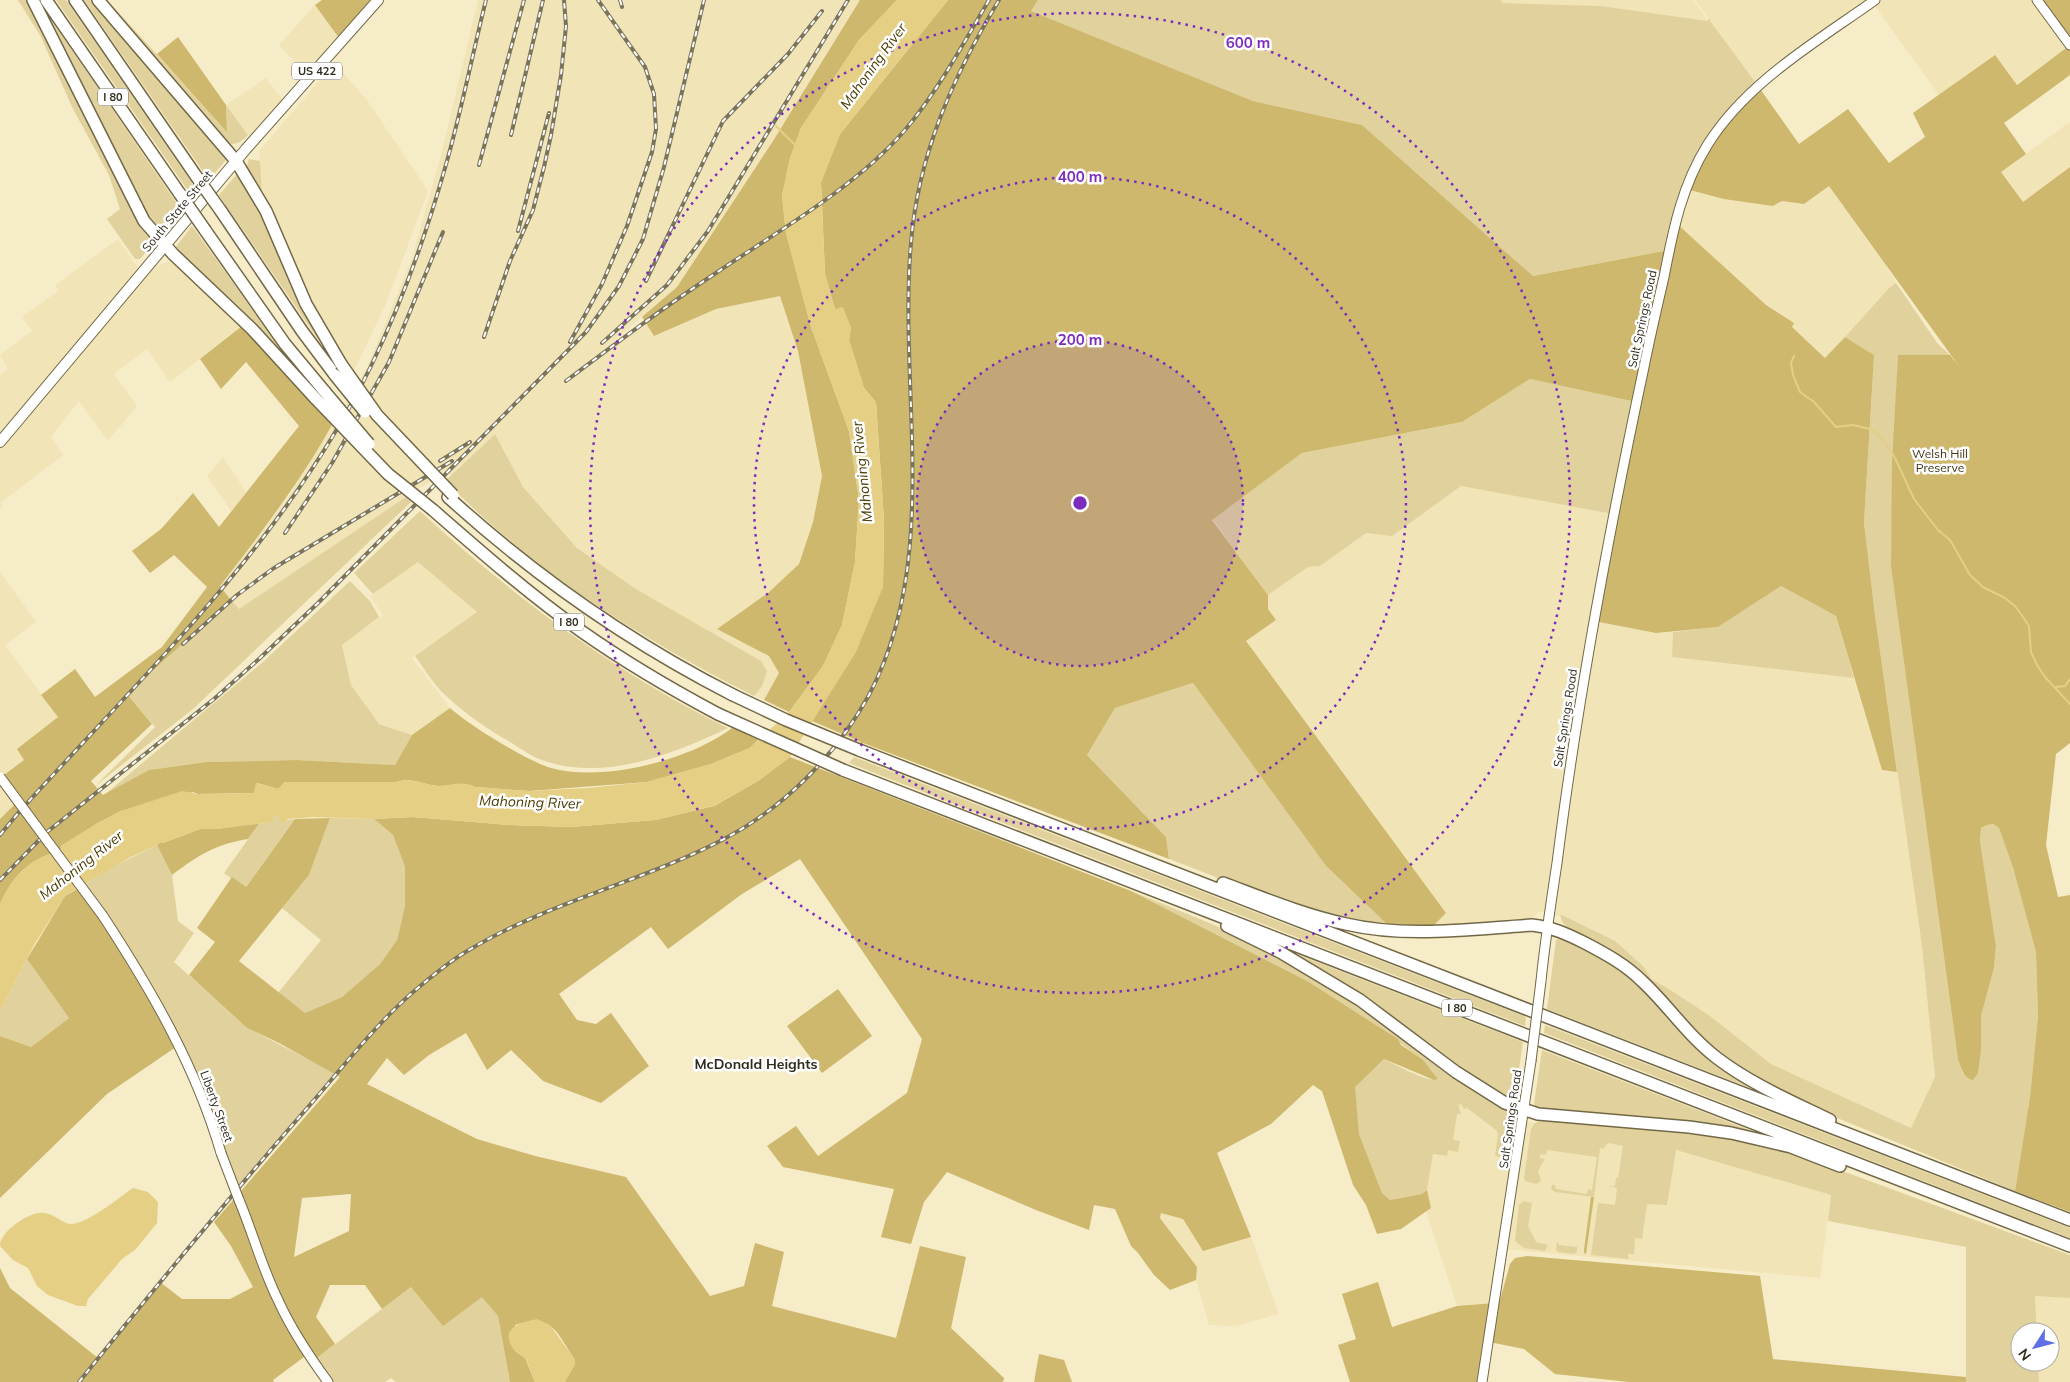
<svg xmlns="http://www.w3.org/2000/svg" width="2070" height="1382" font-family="Mulish,sans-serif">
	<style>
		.built { fill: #f1e4b7 }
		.green { fill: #e1d19c }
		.forest { fill: #cdb86e; fill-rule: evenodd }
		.water { fill: #e4cf85 }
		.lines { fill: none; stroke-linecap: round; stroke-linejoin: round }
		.stream { stroke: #e4cf85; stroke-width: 2 }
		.secondary-casing { stroke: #726847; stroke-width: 11 }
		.primary-casing { stroke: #726847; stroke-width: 12 }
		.highway-casing { stroke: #726847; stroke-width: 14 }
		.secondary { stroke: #fff; stroke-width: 9 }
		.primary { stroke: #fff; stroke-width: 10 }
		.highway { stroke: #fff; stroke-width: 11 }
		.rail-casing { stroke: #7a745d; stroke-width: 4 }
		.rail { stroke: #fff; stroke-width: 2; stroke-dasharray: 5.5; stroke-linecap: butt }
		.secondary-bridge-casing { stroke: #726847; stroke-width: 11; stroke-linecap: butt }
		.highway-bridge-casing { stroke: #726847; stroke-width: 14; stroke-linecap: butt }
		.secondary-bridge { stroke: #fff; stroke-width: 9 }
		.highway-bridge { stroke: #fff; stroke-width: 11 }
		.ring { fill: none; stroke: #7b2cbf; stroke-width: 2.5; stroke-dasharray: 2.5 5 }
		.labels { text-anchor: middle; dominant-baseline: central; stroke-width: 5; stroke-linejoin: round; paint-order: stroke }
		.shield { fill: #fff; stroke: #6f6c62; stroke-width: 1 }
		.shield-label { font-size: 11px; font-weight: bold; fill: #312d1e }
		.street-label { font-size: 12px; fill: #312d1e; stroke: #fff }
		.park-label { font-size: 12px; fill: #3f3615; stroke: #fff }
		.water-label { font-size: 14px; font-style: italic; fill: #4b3c00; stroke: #fff }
		.neighbourhood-label { font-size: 14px; font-weight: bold; fill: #312d1e; stroke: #fff }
		.centre { fill: #7b2cbf; stroke: #fff; stroke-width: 2.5 }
		.ring-label { font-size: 15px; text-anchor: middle; font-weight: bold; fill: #7b2cbf; stroke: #fff; stroke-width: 5; stroke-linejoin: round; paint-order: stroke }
	</style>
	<rect width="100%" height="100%" fill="#f6ecc7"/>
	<path class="built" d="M478,0H860L773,141L677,287L608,346L647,325L654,336L716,309L780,296L798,351L822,476L813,522L799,564L768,593L717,629L769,656L779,673L764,700L754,695L761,661L636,589L577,548L523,487L495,434L451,475L447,470L239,609L220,586L286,500L367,368L412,258L441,155Z
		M1501,0H1693L1708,21L1601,6L1501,3Z
		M1695,0H2037L2070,45L2016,85L1994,55L1939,95L1872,2L1758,87Z
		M315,5L342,42L310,78L279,45Z
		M333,65L342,72L367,100L428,191L386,304L352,375L306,295L262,194L259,151Z
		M266,78L286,104L253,141L226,105Z
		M2070,122V167L2023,202L2001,172Z
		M1830,185L1873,243L1896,283L1889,288L1826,358L1791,327L1793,323L1766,305L1675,222L1686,189L1773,206L1782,201L1804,204Z
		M118,239L141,272L172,260L242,326L170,382L147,349L114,374L137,406L108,441L79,401L51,437L63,455L0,503L3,507L0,509V375L8,369L0,355L32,331L22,317L58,291L55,285Z
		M223,457L246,492L231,511L207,476Z
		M1461,486L1613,514L1656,633L1673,632L1672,657L1854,678L1882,770L1897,772L1922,946L1935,1077L1911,1128L1771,1064L1710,1016L1669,989L1651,979L1644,967L1564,916L1550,915L1539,911L1534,917L1523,921L1432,927L1446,913L1246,641L1275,620L1268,609V595L1308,567L1320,566L1366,532L1392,536Z
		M418,562L478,612L412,658L450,708L412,735L379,724L351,685L342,644L383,615L370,597Z
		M0,572L36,622L5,645L58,717L17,749L25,760L0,778Z
		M0,787L14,805L0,819Z
		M1456,1072L1524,1109L1523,1121L1634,1133L1629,1258L1635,1238L1642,1239L1647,1204L1667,1205L1675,1150L1831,1195L1820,1278L1503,1249L1495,1303L1457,1306L1426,1211L1431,1207L1427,1190L1433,1154L1446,1156Z
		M1162,1213L1183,1219L1203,1251L1251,1237L1279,1314L1235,1326L1209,1325L1196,1280L1197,1267L1160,1218Z
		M2035,1296L2070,1298V1382H2039L2038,1362H2050V1332H2037Z"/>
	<path class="green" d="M18,0H29L128,204L150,237V247L140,259H135L107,219L120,209L109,175L73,109L40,35Z
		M56,0H66L198,192L193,198Z
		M84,0H95L226,157V160L209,180Z
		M104,0H107L227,131L226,105L248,135C241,142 236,146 226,143Z
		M1038,0H1501L1502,3L1601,6L1708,21V18L1758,86L1700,157L1669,250L1533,276L1362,125L1253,101L1031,11Z
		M46,12L182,211L162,232L157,231L146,218L44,13Z
		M249,159L260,161L262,194L246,169Z
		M237,174L242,176L257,201L327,349L326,351L219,195Z
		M192,226L289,360L287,362L175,248Z
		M1896,283L1938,344L1950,355H1898L1896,403L1955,360L2070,520L1892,513L1891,567L1958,1060L1963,1074L1978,1073L1981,1052V1016L1994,968L1996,946L1980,841L1981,828L1987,825L1993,824L1999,828L2014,867L2036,952L2038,1016L2030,1097L2015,1191L1830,1115L1743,1070L1706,1042L1612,952L1569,929L1562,922L1560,915L1564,916L1615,941L1644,967L1651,979L1669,989L1710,1016L1771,1064L1911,1128L1935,1077L1922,946L1875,615L1864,523L1874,355L1845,337L1889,288Z
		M1530,379L1636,402L1613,514L1461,486L1392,536L1366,533L1320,566L1308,567L1268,595L1212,519L1302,453L1462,422Z
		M495,434L523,487L577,548L636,589L761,661L767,671L762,686L754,696C669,653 579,600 507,538C485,520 465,500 445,481Z
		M406,497L411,502L193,709L95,786L155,727L127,694L231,600L239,609Z
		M420,511C512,596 615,673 728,728C671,755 602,783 539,759C527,754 515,744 503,738C480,724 459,709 440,690C431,680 423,667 415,656L477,612L418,562L373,594L354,573Z
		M350,581L370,601L379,617L342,645L351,685L379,724L412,735L395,765L296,760L206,762L149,770L103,796L263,662Z
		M1781,586L1836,616L1854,678L1672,657L1673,632L1718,627Z
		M1193,683L1326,866L1390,927C1314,919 1240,886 1169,859L1166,837L1087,755L1115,708Z
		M854,757L1526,1017L1525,1026L849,763Z
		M274,816H280L282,821L295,819L245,888L224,873L259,824L272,822Z
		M330,818L374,819L393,835L405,867V906L397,940L380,964L342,997L305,1013L278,993L321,940L282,908L309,875Z
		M157,845L172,875L178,921L194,933L174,962L247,1028L337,1074L235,1190L192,1073L81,887L111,868Z
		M1131,891C1180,911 1230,930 1277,955C1342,990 1400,1036 1459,1080C1470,1088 1503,1104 1509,1114C1514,1124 1510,1146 1505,1155L1501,1157L1495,1156L1498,1134L1496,1130L1467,1108L1464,1109L1461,1104L1458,1105L1461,1114H1457L1453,1140L1460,1141L1458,1152L1448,1150L1447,1156L1433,1154L1427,1190L1422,1194L1390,1200L1382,1193L1359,1134L1354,1087L1384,1059C1397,1065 1425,1082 1438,1079C1426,1062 1419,1059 1404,1046C1398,1042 1395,1037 1389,1033L1309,982Z
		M1561,935L1624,970L1766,1094L1547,1009L1556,940Z
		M1283,949L1523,1042L1515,1097L1509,1099L1474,1078L1388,1013Z
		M27,959L69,1018L31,1047L0,1036V1012Z
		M1545,1025L2070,1228V1238L1544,1033Z
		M1542,1050L1760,1134L1536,1108L1534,1104Z
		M1542,1119L1732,1137L1791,1152L2070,1255V1298L2035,1296L2037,1332H2020V1362H2038L2039,1382H1966V1247L1828,1221L1831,1195L1676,1150L1667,1205L1647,1204L1642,1239L1635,1238L1634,1254H1628L1629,1259L1591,1255L1598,1203L1615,1205L1617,1188L1608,1186H1615L1616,1178H1618L1623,1146L1608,1143L1603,1149L1600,1148L1594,1197L1555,1192L1551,1189L1552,1185H1555L1556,1189L1587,1194L1588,1189L1592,1190L1597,1157L1547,1150L1546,1155L1540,1154V1158L1545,1159L1538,1171L1541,1181L1536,1184L1525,1181L1524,1178L1531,1129L1534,1124Z
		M1523,1201L1532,1203L1528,1226L1536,1242L1548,1245L1545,1251L1524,1248L1515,1241L1519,1205Z
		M1557,1242L1559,1245L1577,1247V1252L1574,1254L1559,1252L1556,1250Z
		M411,1287L482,1296L498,1316L510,1382H396L391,1378L385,1382H328L313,1361Z"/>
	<path class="forest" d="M322,0H374L342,42L315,5Z
		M860,0H897L859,40L801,128L790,158L782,196L786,233L811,327L849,431L859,500L855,562L842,625L823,666L789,712L764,700L779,673L769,656L717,629L768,593L799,564L813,522L822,476L798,351L780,296L716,309L654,336L642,317L677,287L773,141Z
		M948,0H1038L1031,11L1253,101L1362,125L1533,276L1669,250L1675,222L1766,305L1794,323L1792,327L1825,358L1845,337L1874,355L1864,523L1875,615L1897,772L1882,770L1836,616L1781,586L1718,627L1656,633L1594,621L1636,402L1530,379L1462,422L1302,453L1212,520L1268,595V609L1276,620L1246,641L1446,913L1432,927H1390L1326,866L1193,683L1115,708L1087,755L1166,837L1169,859L863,743L859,750L861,742L812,721L826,698L883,587L884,520L876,402L864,388L849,340L851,327L835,309L825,274L821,182L840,134Z
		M2037,0H2070V75L2004,123L2026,154L2001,172L2023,202L2070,167V743L2056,754L2046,845L2058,897L2070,895V1212L2015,1191L2030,1097L2038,1016L2036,952L2013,867L1999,828L1993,824L1987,825L1981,828L1980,841L1996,946L1994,968L1981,1016V1052L1978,1073L1973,1080C1963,1078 1962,1069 1958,1060L1891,567L1892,463L1898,355H1950L1961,369L1829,186L1804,204L1782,201L1773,206L1724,199L1686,189L1700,157L1758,86L1799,144L1848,109L1889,163L1925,137L1913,113L1995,55L2017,85L2070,45Z
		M178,37L226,105L227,132L157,54Z
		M242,326L333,423C301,481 261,533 220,586L231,600L127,694L152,724L91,781L103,795L149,770L206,762L296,760L395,765L412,735L450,708C469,725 527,761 551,768C604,783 696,759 737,724L763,735L750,748L711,764L647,782L529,791L475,787C462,781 452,786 439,786C422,785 413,777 396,782H285L278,789L257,783L254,793L198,794L193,792L121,811L98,823L61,846L62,848C56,853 51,853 45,856C22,866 10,882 0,904V819L14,805L0,786V778L24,760L17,749L58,717L41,695L75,669L95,697L162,647L207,587L174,555L150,573L132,551L161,529L193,493L219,527L299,426L246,362L221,389L200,359Z
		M790,757L1131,891L1309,982L1398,1039L1401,1045L1423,1060L1438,1079L1434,1080L1384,1059L1355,1087L1359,1134L1382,1193L1390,1200L1422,1194L1427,1190L1431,1208L1401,1229L1377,1234L1366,1205L1353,1185L1322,1091L1313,1085L1271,1124L1217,1153L1251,1237L1203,1251L1183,1219L1161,1213L1160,1218L1197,1267L1196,1280L1170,1290L1154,1275L1138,1253L1131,1246L1115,1209L1094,1205L1089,1230L1036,1210L947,1172L924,1202L911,1244L881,1237L894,1189L783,1167L767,1146L796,1126L818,1156L907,1093L922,1039L800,859L742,894L668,949L651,927L559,994L577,1020L596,1024L611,1013L649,1066L601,1103L543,1081L511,1050L487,1070L466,1033L429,1055L404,1075L387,1058L367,1084L477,1139L535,1156L626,1177L710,1296L744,1286L755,1243L784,1252L772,1306L896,1338L920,1246L966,1257L951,1328L1004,1378L1003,1382H565L575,1360C556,1332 553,1313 515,1325V1351L525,1358L535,1382H510L498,1316L482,1297L443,1326L411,1287L382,1309L365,1285H330L316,1317L335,1344L313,1361L308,1354L273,1380L274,1382H0V1268L10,1288L98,1358L160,1282L182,1299H230L253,1287L231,1246L214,1222L340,1077L279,1043L247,1028L189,975L215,942L197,928L232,877L246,887L295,819L330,818L309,875L239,961L305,1013L342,997L380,964L397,940L405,906V867L393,835L374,819L413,817L509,825L571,827L655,820L714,806L758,781ZM351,1194L349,1231L294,1257L302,1198Z
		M244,824H259L248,839C216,844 197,856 172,875L157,845L160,842L163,843L200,829H218Z
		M81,887L179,1045L107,1094L0,1198V1036L31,1047L69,1018L27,959L65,896Z
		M838,989L872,1036L822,1073L787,1026Z
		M1591,1197H1594L1586,1254L1584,1253V1250Z
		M1527,1256L1760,1276L1773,1359L1966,1377V1382H1629L1555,1374L1524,1349L1489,1342L1482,1382H1350L1338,1345L1356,1339L1342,1294L1378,1282L1392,1327L1457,1306L1495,1303L1490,1336L1510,1264L1515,1258Z
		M1039,1354L1064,1360L1072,1382H1034Z"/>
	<path class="water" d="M897,0H948L840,134L821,182L825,274L835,309L843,307L851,327L849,340L864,388L876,402L884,520L883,587L856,652L790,757L758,781L713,806L655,820L571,827L509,825L413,817L374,819L313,817L288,819L285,822L280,821L279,816H274L273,822L218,829H200L163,843L160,842L157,845L131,857L65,896L34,945L0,1012V904C10,882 22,866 44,856C51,853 56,853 62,849L61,846L98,823L121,811L182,791L198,794L254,793L256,783L278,789L285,782H396C413,777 422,785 439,786C452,786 461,780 475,787L529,791L587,788L647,782L711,764L750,748L789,712L823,666L842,625L855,562L859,500L849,431L811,327L786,233L782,196L790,158L801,128L859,40Z
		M133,1188L148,1192L158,1202L157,1223L136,1249L122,1259L88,1299L86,1306H78L48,1295L37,1286L28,1268L13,1260L0,1246C0,1231 31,1210 45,1213C54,1214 62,1223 70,1224C86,1225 120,1197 133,1188Z
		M537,1319L550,1325L575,1360V1365L565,1382H535C532,1375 530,1367 526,1360C523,1354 515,1353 512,1347C500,1327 523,1322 537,1319Z"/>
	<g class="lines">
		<path class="stream" d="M776,126L795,145
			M1794,356L1791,363L1793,375L1800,392L1814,402L1836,427L1853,425L1866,428L1874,431L1882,439L1895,458L1914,499L1938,530L1950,540L1970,575L1983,587L2005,598L2015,606L2023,617L2029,626L2031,652L2037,665L2045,677L2070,704
			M2056,687L2065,686L2070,679"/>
		<defs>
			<path id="secondary" d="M2037,0L2070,45
				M103,916C152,991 196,1067 221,1153
				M1541,981C1545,941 1551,902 1557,863C1578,696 1609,531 1644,367C1650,337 1657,307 1664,277C1673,230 1682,185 1708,144C1747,82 1816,42 1875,0
				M239,1200C253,1233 262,1268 278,1300C291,1329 309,1356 328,1382
				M1482,1382L1531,1061"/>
			<path id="primary" d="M0,442L246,149L378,0"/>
			<path id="highway" d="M33,0L144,221L173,254L252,329L316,399
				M46,0L180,194
				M75,0L196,176
				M98,0L236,161L266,211L306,304L341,364
				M221,211L302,331L335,375
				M205,230L285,344L325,392
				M448,497C535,576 629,642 733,695
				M433,510C481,552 529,594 581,631C625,662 671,689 718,714
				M859,750L2070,1220
				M843,770L2070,1246
				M1223,883C1263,898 1304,915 1346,924C1406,938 1470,929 1532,925C1552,927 1567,934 1585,943C1606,954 1626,965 1642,981C1668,1005 1688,1036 1717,1058C1751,1084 1791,1101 1830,1120
				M1227,926L1280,952L1360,1000L1456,1072L1505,1103L1538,1114L1689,1127L1731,1133L1791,1147L1840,1166"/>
		</defs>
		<use href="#secondary" class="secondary-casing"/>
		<use href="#primary" class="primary-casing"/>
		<use href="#highway" class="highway-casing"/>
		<use href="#secondary" class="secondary"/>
		<use href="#primary" class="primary"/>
		<use href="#highway" class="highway"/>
		<defs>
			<path id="rail" d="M620,0L622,7
				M511,135L543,0
				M479,165L524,0
				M518,231L549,113
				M646,281L723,121L788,54L822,11
				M484,337L510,261L533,210L544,167L551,135L561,75L566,26L564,0
				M570,342L602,284L627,226L652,152L656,129L654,94L645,67L598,0
				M602,343L667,285L708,231L848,0
				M566,381C615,344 664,307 716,273C778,231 856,187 905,130C938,91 963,44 989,0
				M440,461L470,442
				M285,533L332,463L389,362L443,232
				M183,644L237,595L274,568L452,461
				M0,835L19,812C146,672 288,538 371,366C402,302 426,235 445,168C461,113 472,56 486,0
				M0,880L47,832L214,699L260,658L318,603L586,332L619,286L643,239L664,167L704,0
				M79,1382C154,1289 230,1196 309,1106C344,1066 378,1021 419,987C435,974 451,960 469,950C549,902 642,882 724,839C785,807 836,755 869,695C942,557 898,391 911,243C918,154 954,75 999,0"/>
		</defs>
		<use href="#rail" class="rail-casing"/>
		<use href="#rail" class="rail"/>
		<defs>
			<path id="secondary-bridge" d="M0,777L103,916
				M1531,1061L1541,981
				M221,1153L239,1200"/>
			<path id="highway-bridge" d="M196,176L221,211
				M180,194L205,230
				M341,364L377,415L453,495
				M335,375L365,412
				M325,392L369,444
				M316,399L388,474L433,510
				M733,695L786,720L859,750
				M718,714L843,770"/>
		</defs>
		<use href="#secondary-bridge" class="secondary-bridge-casing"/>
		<use href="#highway-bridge" class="highway-bridge-casing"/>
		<use href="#secondary-bridge" class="secondary-bridge"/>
		<use href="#highway-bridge" class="highway-bridge"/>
	</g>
	<circle cx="1080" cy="503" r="163" fill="#7b2cbf" fill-opacity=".12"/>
	<g class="ring">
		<circle cx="1080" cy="503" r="163"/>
		<circle cx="1080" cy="503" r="326"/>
		<circle cx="1080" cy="503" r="490"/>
	</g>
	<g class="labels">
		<g class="shield">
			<rect x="292" y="62.5" width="50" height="17" rx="4"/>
			<rect x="98" y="88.5" width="30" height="17" rx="4"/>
			<rect x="554" y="613.5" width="30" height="17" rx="4"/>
			<rect x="1442" y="999.5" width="30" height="17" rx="4"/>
		</g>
		<g class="shield-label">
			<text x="317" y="71">US 422</text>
			<text x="113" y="97">I 80</text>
			<text x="569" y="622">I 80</text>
			<text x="1457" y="1008">I 80</text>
		</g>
		<g class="street-label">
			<text transform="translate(177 211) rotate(-50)">South State Street</text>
			<text transform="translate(1642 319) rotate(-78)">Salt Springs Road</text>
			<text transform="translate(1565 718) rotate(-81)">Salt Springs Road</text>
			<text transform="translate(217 1106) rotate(70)">Liberty Street</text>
			<text transform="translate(1510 1119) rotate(-82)">Salt Springs Road</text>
		</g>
		<g class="park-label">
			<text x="1940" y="453">Welsh Hill<tspan x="1940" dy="14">Preserve</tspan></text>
		</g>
		<g class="water-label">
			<text transform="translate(873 66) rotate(-54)">Mahoning River</text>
			<text transform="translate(862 472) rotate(-96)">Mahoning River</text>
			<text transform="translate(530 802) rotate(2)">Mahoning River</text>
			<text transform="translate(81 865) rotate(-38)">Mahoning River</text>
		</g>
		<g class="neighbourhood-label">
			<text x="756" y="1064">McDonald Heights</text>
		</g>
	</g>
	<circle cx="1080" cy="503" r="8" class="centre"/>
	<g class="ring-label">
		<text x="1248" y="48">600 m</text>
		<text x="1080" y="182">400 m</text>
		<text x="1080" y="345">200 m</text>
	</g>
	<g transform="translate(2035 1347) rotate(234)"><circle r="24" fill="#ffffff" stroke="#adaba5"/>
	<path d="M0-4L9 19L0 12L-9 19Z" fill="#5f70e7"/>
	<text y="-8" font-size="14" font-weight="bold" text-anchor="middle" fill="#312d1e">N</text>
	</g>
</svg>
